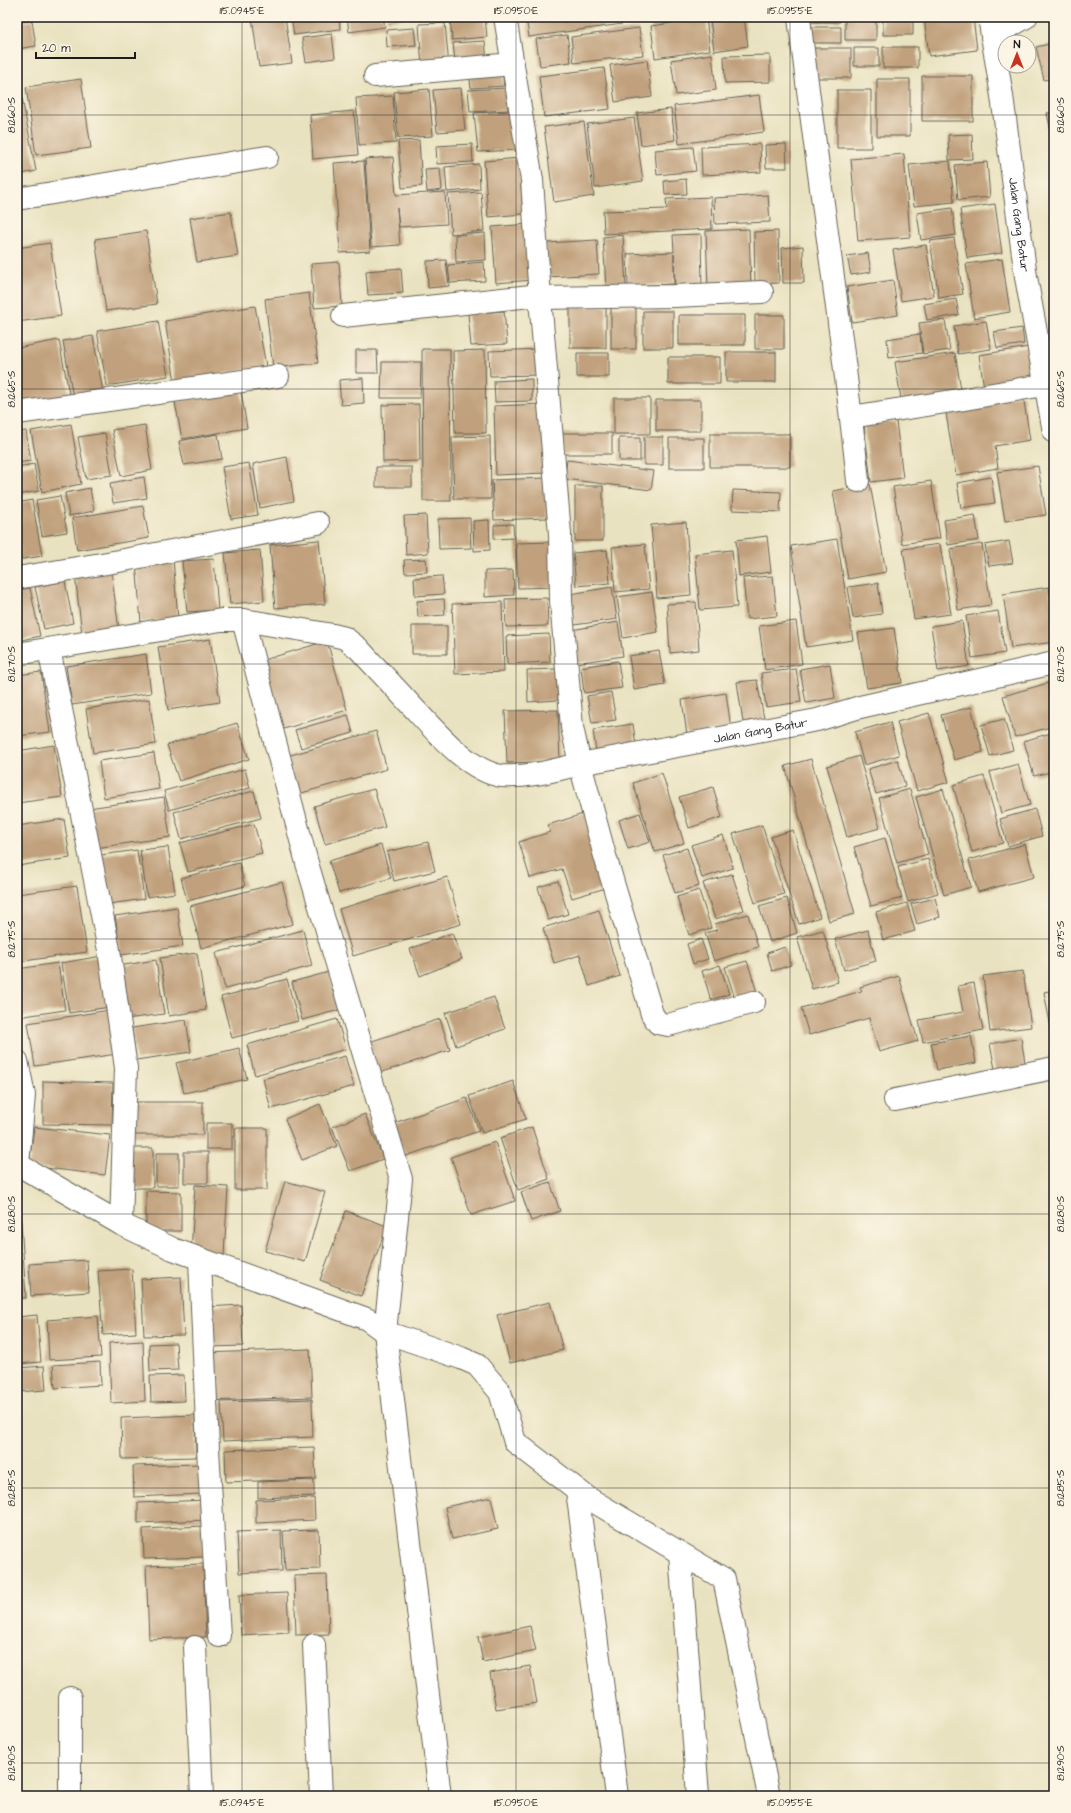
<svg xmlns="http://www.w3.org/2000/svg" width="1071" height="1813" font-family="'Architects Daughter',sans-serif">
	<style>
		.building { fill: #c1a17d }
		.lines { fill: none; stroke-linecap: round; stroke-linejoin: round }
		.minor-casing { stroke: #646155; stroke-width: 24 }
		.minor { stroke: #fff; stroke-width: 22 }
		.ticks { fill: none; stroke: #1c1c1c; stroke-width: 1; stroke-opacity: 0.45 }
		.labels { text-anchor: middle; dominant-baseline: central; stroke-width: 3; stroke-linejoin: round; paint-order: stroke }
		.street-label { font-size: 12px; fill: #1c1c1c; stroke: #fcf5e5 }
		.neatline { fill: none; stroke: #1c1c1c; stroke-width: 1.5 }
		.ticks-label { font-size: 10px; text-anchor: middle; fill: #1c1c1c }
	</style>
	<rect width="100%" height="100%" fill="#fcf5e5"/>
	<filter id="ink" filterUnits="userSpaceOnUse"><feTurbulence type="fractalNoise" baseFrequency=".025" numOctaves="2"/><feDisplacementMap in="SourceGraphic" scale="8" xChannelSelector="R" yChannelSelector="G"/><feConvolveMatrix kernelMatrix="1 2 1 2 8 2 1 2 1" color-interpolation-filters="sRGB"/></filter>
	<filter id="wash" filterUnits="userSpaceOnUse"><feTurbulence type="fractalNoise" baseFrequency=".012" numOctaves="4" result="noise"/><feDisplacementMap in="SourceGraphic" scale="16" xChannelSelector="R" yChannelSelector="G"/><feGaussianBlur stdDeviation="0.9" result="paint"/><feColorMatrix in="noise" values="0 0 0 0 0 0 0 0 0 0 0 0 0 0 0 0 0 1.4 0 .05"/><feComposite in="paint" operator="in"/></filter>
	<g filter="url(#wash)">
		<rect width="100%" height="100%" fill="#e9e2c0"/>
		<g id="blocks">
			<path class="building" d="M252,17H285L292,63L259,67Z
				M291,17H339L340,29L294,35Z
				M347,17H383L385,27L349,32Z
				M387,17H403V18L387,20Z
				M450,17H485L487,37L452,40Z
				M526,17H621L622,24L529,37Z
				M723,17H744L748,46L714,51L710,19Z
				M802,17H840V22H802Z
				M845,17H876V40H845Z
				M883,17H913V35H883Z
				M924,17H973L977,50L929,56Z
				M706,18L710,50L655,58L651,26Z
				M32,21L36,46L17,49V22Z
				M445,23L449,66L422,68L419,24Z
				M807,27H841V43H807Z
				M414,28L416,45L387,47L386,30Z
				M639,28L643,55L574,63L571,37Z
				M332,34L335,58L306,62L302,38Z
				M567,35L571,62L540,66L536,39Z
				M485,41L487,60L455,62L453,43Z
				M1054,43V78L1044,80L1036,47Z
				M883,47H918V68H883Z
				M811,48H851V78H811Z
				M854,48H879V66H854Z
				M712,54L716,90L676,95L671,60Z
				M770,55V82L725,83L724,56Z
				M647,60L652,97L615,102L610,65Z
				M604,68L610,109L544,117L539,76Z
				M502,69L504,86L471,88L469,72Z
				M17,72L36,171L17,175Z
				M922,76H973V121H922Z
				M81,79L91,148L36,155L26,87Z
				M877,79H910V136H877Z
				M461,88L465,130L437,132L433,90Z
				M507,88L508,110L470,112L468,90Z
				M429,89L433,136L398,138L394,92Z
				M837,90H871V148H837Z
				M759,95L764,132L679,144L674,106Z
				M393,96L396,143L359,145L356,98Z
				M671,109L675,140L641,145L637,113Z
				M354,111L358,155L313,159L310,115Z
				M513,111L516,150L478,152L474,113Z
				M1054,112V142H1053L1047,113Z
				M634,118L643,181L595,188L587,124Z
				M584,122L594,196L554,202L544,127Z
				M972,134L973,159L949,160L948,135Z
				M419,140L422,186L402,188L398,141Z
				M472,144L473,162L437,164L436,146Z
				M760,144L761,172L702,175L701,147Z
				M786,144L787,168H766L765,145Z
				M693,147L696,171L657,175L655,150Z
				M904,154L910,237L858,241L851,159Z
				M393,157L396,195L445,192L447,224L399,227L397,208L400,245L371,247L365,159Z
				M519,158L523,214L488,217L484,161Z
				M364,161L370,251L340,253L334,163Z
				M950,161L954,202L914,206L909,165Z
				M987,162L990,197L958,200L955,165Z
				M479,164L480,189L447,192L445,167Z
				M440,168L442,190L427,192L425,169Z
				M686,179L687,194L665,195L664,181Z
				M481,192L484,231L451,234L448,194Z
				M768,195L770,222L715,224L714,198Z
				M711,197L712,229L604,234L603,211L667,209L666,199Z
				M995,204L1002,253L967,258L960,209Z
				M952,208L956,235L921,240L917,213Z
				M231,212L238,256L197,262L190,218Z
				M529,224L533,280L496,283L492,227Z
				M749,229L751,287L708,289L706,231Z
				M146,231L157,304L106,311L95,239Z
				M778,231L779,283L755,284L754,232Z
				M485,233L486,260L456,262L455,235Z
				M701,234L702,288L675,289L674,254V284L628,286L627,254L674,252L673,235Z
				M623,235L626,287L606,288L603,237Z
				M954,238L963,294L939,298L930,241Z
				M597,240L599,274L547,277L546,243Z
				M50,243L61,316L17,322V248Z
				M926,245L934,296L901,301L893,250Z
				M803,246L804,283H783L782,248Z
				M868,253L871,272L851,275L847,256Z
				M1002,259L1010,312L974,318L966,264Z
				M446,260L449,286L428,288L427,261Z
				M339,262L342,306L314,308L311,264Z
				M484,262L485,281L450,283L448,265Z
				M401,268L403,293L368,295L366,271Z
				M893,280L898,315L852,322L847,287Z
				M309,293L318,363L273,368L265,299Z
				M956,299L959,315L927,320L924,304Z
				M255,306L266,366L175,382L165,321Z
				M570,307H606V348H570Z
				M611,307H636V349H611Z
				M504,311L507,344L471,346L468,314Z
				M643,311H673V348H643Z
				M679,315H745V345H679Z
				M755,315H784V349H755Z
				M945,320L950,350L923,354L919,323Z
				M158,321L168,376L107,386L97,331Z
				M986,321L991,349L958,354L954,326Z
				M1022,328L1024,344L997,348L994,332Z
				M920,334L922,353L889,358L887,339Z
				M93,336L103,392L73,397L63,341Z
				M59,340L70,399L17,408V348Z
				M1029,347L1034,381L984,388L979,355Z
				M422,349H450L451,501H423Z
				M541,349V375L490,376L489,351Z
				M356,350H377L378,373H356Z
				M485,350L486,433H455L453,351Z
				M726,352H776V382H726Z
				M577,353H609V377H577Z
				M955,353L962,396L902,405L895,362Z
				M668,357H720V384H668Z
				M382,362H421L420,398H381Z
				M363,378L364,403L341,405L339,380Z
				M532,379V401L495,402L494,381Z
				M241,391L247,428L182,439L175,402Z
				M1023,395L1030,440L995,446L998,468L956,475L945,407Z
				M614,398H650V434H614Z
				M656,400H701V431H656Z
				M419,404L420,461L383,462L382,405Z
				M544,404L546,473L496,475L494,406Z
				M896,421L903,478L871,482L864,425Z
				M71,424L81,484L42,492L31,431Z
				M145,425L152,470L121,476L112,430Z
				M26,431L31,461L17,463V432Z
				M105,433L112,475L86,479L78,437Z
				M563,433H612V454H563Z
				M218,434L222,459L184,465L179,441Z
				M710,434H790V467H710Z
				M490,436L491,499H454L452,437Z
				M644,437H663V465H644Z
				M619,438H640V461H619Z
				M669,438H704V468H669Z
				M287,457L294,501L260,508L253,464Z
				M567,460L654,471L651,490L565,479Z
				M249,463L258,515L231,519L222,467Z
				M34,464L39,491L17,495V467Z
				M1038,466L1046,515L1005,521L997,472Z
				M376,467H412V487H376Z
				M144,477L147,498L113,503L110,483Z
				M991,477L995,503L961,508L957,483Z
				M546,478L547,518L494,520L492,480Z
				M931,481L940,538L902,544L893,487Z
				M870,484L886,572L848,579L833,491Z
				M575,486H603V541H575Z
				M90,488L94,511L69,516L65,493Z
				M733,490L781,492L780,512L732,510Z
				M60,496L67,532L42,536L36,500Z
				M32,500L42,556L17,560V503Z
				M143,506L149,538L77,550L72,518Z
				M426,515L428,553L406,555L404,516Z
				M975,515L979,540L948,545L944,520Z
				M470,518L471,548L439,549L438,519Z
				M489,520L490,550L474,551L473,521Z
				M686,522L691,595L657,598L651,525Z
				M513,524L514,538L494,539V525Z
				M767,536L771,572L739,576L736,540Z
				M837,539L853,640L806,647L791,546Z
				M319,540L325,604L275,608L270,545Z
				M1009,541L1013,563L989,566L985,545Z
				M553,542L555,587L518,588L516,543Z
				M645,544L649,589L615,592L612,547Z
				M940,544L951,614L914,619L903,549Z
				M982,544L991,605L958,610L950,549Z
				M260,550L264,601L230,604L225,553Z
				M607,550L610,583L576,586L573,553Z
				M732,550L737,607L700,610L695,554Z
				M173,559L178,619L141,622L136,562Z
				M214,559L218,610L187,612L182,561Z
				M426,559L427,572L405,573L404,560Z
				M111,570L119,630L82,634L75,575Z
				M513,570L514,595L485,597V571Z
				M442,576L444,594L415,596L414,578Z
				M773,576L777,616L747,619L743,578Z
				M65,581L73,623L44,629L35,587Z
				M878,583L882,614L853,618L848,587Z
				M612,587L617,619L574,625L570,594Z
				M1049,587L1054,615V642L1011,648L1003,594Z
				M30,588L40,636L17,641V590Z
				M652,592L658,632L623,638L617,597Z
				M547,598L548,626L506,627L505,599Z
				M444,599L445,615L418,617L417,601Z
				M502,602L504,672L455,674L452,604Z
				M696,602L699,650L670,653L667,604Z
				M998,611L1005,653L972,658L966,616Z
				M796,621L802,664L765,670L759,626Z
				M962,621L969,666L938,671L931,626Z
				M618,622L623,656L576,663L571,630Z
				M412,626H447V654H412Z
				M894,628L902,683L867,688L858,633Z
				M549,634L550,662L507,664L506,636Z
				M210,639L220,702L168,710L158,647Z
				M327,641L347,710L277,731L257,662Z
				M659,651L665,685L634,690L629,656Z
				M146,654L151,693L72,705L66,666Z
				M618,661L622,688L584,693L581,667Z
				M830,664L835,698L806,703L800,669Z
				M556,669L558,700L528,702L527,670Z
				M796,669L801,702L766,707L761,673Z
				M41,672L50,732L17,736V675Z
				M757,680L764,719L743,722L737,682Z
				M1048,683L1054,704V726L1015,737L1003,696Z
				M611,692L616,720L592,723L587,696Z
				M726,693L731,728L687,735L682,700Z
				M149,699L156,744L93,753L86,709Z
				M971,707L983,752L954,760L941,715Z
				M558,710L560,761L507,763L505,711Z
				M929,713L949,782L917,791L897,722Z
				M348,715L353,733L301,748L295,730Z
				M1004,719L1013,750L990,756L981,725Z
				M890,722L899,755L864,765L855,732Z
				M237,723L249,759L179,781L167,745Z
				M633,724L636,746L596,752L593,730Z
				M376,731L387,769L298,794L287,756Z
				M1054,732V771L1034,776L1024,741Z
				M54,745L62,797L17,803V751Z
				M154,753L159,789L104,798L99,761Z
				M859,756L880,828L847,837L827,766Z
				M811,759L855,914L829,921L785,766Z
				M898,760L905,786L876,794L868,769Z
				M1018,764L1030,805L1001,813L990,772Z
				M245,769L250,788L169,810L164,791Z
				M662,773L684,843L655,852L633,783Z
				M984,776L1003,843L972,852L953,785Z
				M713,787L722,817L689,828L679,797Z
				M374,789L385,827L325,844L314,806Z
				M910,789L928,854L897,863L879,798Z
				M943,789L971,887L944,895L916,797Z
				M254,791L261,818L181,839L174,812Z
				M164,797L170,837L95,848L89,808Z
				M1035,809L1042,836L1008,846L1000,819Z
				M586,813L609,887L572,898L562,869L530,878L519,842L550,832L548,825Z
				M640,813L650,842L628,849L619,820Z
				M1054,814V828L1050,815Z
				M64,819L70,858L17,866V826Z
				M254,824L262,853L188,872L180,843Z
				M762,825L784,894L755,903L733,834Z
				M793,830L820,917L799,924L771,837Z
				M723,835L733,868L702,878L691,845Z
				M885,838L902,898L871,906L854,847Z
				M428,842L435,871L394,881L387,852Z
				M1025,844L1034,877L978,892L969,860Z
				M381,845L391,878L339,893L329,861Z
				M168,847L175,893L147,897L140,850Z
				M687,848L699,886L675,893L663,855Z
				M137,850L144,899L109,904L101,855Z
				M928,859L938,893L908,902L898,867Z
				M239,863L245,886L187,901L181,878Z
				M732,874L744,910L715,919L703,883Z
				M447,877L461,924L353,956L339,909Z
				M558,881L568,914L548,920L538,887Z
				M282,882L293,924L201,948L190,906Z
				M77,886L87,952L17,962V894Z
				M699,890L711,928L689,935L677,897Z
				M787,898L797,933L770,942L759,906Z
				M935,898L940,917L917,924L911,904Z
				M907,903L915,931L883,940L876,912Z
				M177,907L183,946L121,955L115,916Z
				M599,910L620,976L589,986L580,955L554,963L543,928Z
				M748,914L758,947L714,961L705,933L717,930L715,924Z
				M303,930L312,966L225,989L216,953Z
				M823,930L838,982L812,989L797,937Z
				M868,930L876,961L844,970L835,939Z
				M452,933L462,959L420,976L410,949Z
				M701,939L708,959L693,964L687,944Z
				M785,947L791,965L772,971L767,953Z
				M197,953L206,1010L169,1016L160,958Z
				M102,956L110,1007L69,1013L61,963Z
				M156,960L164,1014L126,1019L118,966Z
				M747,961L757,992L735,999L725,967Z
				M58,963L65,1010L18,1017L17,969Z
				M720,965L729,994L711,1000L702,971Z
				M1023,971L1031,1027L990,1032L983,976Z
				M329,972L339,1010L302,1020L292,982Z
				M899,976L918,1041L879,1052L869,1018L809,1035L801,1008L862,991L860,987Z
				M287,979L298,1021L232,1038L221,997Z
				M974,983L983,1030L923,1042L919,1020L963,1012L958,986Z
				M1054,990V1033H1052L1044,992Z
				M494,997L505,1029L456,1046L445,1013Z
				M110,1010L117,1054L35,1066L28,1023Z
				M337,1019L346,1049L255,1075L247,1045Z
				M440,1019L450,1050L379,1073L369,1042Z
				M186,1020L191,1052L136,1060L132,1028Z
				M971,1036L976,1063L937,1070L931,1043Z
				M1021,1038L1026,1068L996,1074L990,1044Z
				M239,1048L247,1079L184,1093L176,1063Z
				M345,1056L354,1086L271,1109L263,1079Z
				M43,1081L113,1083L112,1125L43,1124Z
				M513,1081L526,1119L482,1133L469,1096Z
				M467,1098L479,1131L406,1156L394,1123Z
				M132,1102H203V1135H132Z
				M320,1104L337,1146L302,1160L285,1119Z
				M365,1114L383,1159L350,1171L332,1127Z
				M206,1123H232V1149H206Z
				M34,1127L110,1135L105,1175L29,1166Z
				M532,1127L549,1179L518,1190L500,1138Z
				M235,1128H267V1190H235Z
				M495,1142L515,1201L471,1215L451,1157Z
				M129,1148H153V1188H129Z
				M184,1152H208V1183H184Z
				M156,1153H179V1186H156Z
				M285,1181L325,1192L305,1262L265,1251Z
				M550,1182L560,1211L531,1221L521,1192Z
				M195,1185L228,1187L224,1255L191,1254Z
				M146,1191L181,1192V1231H146Z
				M17,1207H20L26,1298H17Z
				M346,1211L387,1226L361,1296L320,1280Z
				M87,1260L89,1292L31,1296L29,1264Z
				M132,1269L136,1333L103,1335L98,1271Z
				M181,1277L184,1335L144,1336L141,1279Z
				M550,1302L563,1350L510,1363L497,1315Z
				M241,1305L243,1346L209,1347L207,1307Z
				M37,1315L41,1362L17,1364V1317Z
				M98,1316L101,1357L49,1360L47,1320Z
				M143,1341L145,1401L111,1403L109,1343Z
				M176,1343L178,1370L150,1371L149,1344Z
				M310,1349L312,1397L208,1401L206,1353Z
				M100,1362L101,1385L55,1388L53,1365Z
				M44,1366L46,1390L17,1392V1368Z
				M184,1375L185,1401L151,1402L150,1376Z
				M312,1399L313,1437L223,1441L221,1402Z
				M195,1415L196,1457L122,1459L121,1418Z
				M314,1447L316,1479L226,1482L225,1450Z
				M199,1464L201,1494L134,1497L133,1466Z
				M314,1480V1496L258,1498V1482Z
				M491,1497L498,1529L452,1539L445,1507Z
				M314,1498L315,1520L256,1523V1500Z
				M206,1500L207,1520L138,1523V1503Z
				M203,1526L204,1557L144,1559L143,1529Z
				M281,1530L282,1571L239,1573L237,1532Z
				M319,1530L320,1569L285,1570L283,1531Z
				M203,1564L206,1637L149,1639L146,1566Z
				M327,1575L329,1634L296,1635L294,1576Z
				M287,1593L289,1632L241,1635L239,1595Z
				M530,1626L536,1651L483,1662L478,1637Z
				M530,1666L537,1703L496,1709L490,1673Z"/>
		</g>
	</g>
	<g filter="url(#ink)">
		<use href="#blocks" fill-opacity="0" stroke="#646155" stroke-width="1"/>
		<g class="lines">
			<defs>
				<g id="minor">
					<path d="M505,17L532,180L540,298L560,534L561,601L572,727L580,764L605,856L652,1014L658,1023L668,1025L754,1002"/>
					<path d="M799,17C817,172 842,326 858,481"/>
					<path id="s1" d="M989,17L1002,96L1026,277L1054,432"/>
					<path d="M992,37L1026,17"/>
					<path d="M375,76L513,64"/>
					<path d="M17,199L267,157"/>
					<path d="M540,298L674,296L762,292"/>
					<path d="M343,316L540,295"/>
					<path d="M17,413L278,376"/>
					<path d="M851,417L965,399L1054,383"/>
					<path d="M17,578L119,561L318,523"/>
					<path d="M243,620L307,863L401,1179L385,1332L440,1796"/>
					<path d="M49,649L109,950L126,1068L121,1224"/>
					<path id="s2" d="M17,654L221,620H243L333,635L345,638L359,649C375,667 392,684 408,702C431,726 468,772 502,776C528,778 555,770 580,764L817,720L860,707L1054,663"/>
					<path d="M17,1061L24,1095L18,1165"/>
					<path d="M895,1100L1054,1068"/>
					<path d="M17,1164L121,1224L173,1249L367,1319L385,1332L461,1358L477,1365L500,1392L515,1442L588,1498L724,1579L769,1796"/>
					<path d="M200,1260L208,1449L219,1636"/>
					<path d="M577,1490L617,1796"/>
					<path d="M680,1553L698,1796"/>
					<path d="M314,1645L321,1796"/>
					<path d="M195,1647L202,1796"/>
					<path d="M70,1698V1796"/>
				</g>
			</defs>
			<use href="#minor" class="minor-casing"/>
			<use href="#minor" class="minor"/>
		</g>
	</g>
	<path class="ticks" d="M242,17V1796M516,17V1796M790,17V1796M17,115H1054M17,389H1054M17,664H1054M17,939H1054M17,1214H1054M17,1488H1054M17,1763H1054"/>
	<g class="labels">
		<g class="street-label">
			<text stroke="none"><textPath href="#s1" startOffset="210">Jalan Gang Batur</textPath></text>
			<text stroke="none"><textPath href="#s2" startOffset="807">Jalan Gang Batur</textPath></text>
		</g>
	</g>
	<rect width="1071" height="1813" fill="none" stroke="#fcf5e5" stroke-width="44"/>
	<g transform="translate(1017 54)"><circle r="19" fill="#fcf5e5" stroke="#a29e95"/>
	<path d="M0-3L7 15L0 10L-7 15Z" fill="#c8321e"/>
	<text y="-6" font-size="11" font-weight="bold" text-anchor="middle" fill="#1c1c1c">N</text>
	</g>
	<path d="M36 52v6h99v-6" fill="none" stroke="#1c1c1c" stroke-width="2"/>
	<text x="42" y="52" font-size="12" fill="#1c1c1c" stroke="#fcf5e5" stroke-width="3" paint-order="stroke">20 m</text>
	<rect x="22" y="22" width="1027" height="1769" class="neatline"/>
	<g class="ticks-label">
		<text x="242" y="14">115.0945°E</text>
		<text x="516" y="14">115.0950°E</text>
		<text x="790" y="14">115.0955°E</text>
		<text transform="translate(11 115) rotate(-90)" y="4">8.1260°S</text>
		<text transform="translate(1060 115) rotate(-90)" y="4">8.1260°S</text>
		<text transform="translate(11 389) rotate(-90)" y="4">8.1265°S</text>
		<text transform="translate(1060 389) rotate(-90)" y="4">8.1265°S</text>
		<text transform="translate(11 664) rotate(-90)" y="4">8.1270°S</text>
		<text transform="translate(1060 664) rotate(-90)" y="4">8.1270°S</text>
		<text transform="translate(11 939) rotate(-90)" y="4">8.1275°S</text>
		<text transform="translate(1060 939) rotate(-90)" y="4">8.1275°S</text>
		<text transform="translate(11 1214) rotate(-90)" y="4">8.1280°S</text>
		<text transform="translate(1060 1214) rotate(-90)" y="4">8.1280°S</text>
		<text transform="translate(11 1488) rotate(-90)" y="4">8.1285°S</text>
		<text transform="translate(1060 1488) rotate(-90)" y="4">8.1285°S</text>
		<text transform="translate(11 1763) rotate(-90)" y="4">8.1290°S</text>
		<text transform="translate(1060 1763) rotate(-90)" y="4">8.1290°S</text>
		<text x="242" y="1806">115.0945°E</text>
		<text x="516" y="1806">115.0950°E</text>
		<text x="790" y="1806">115.0955°E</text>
	</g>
</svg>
